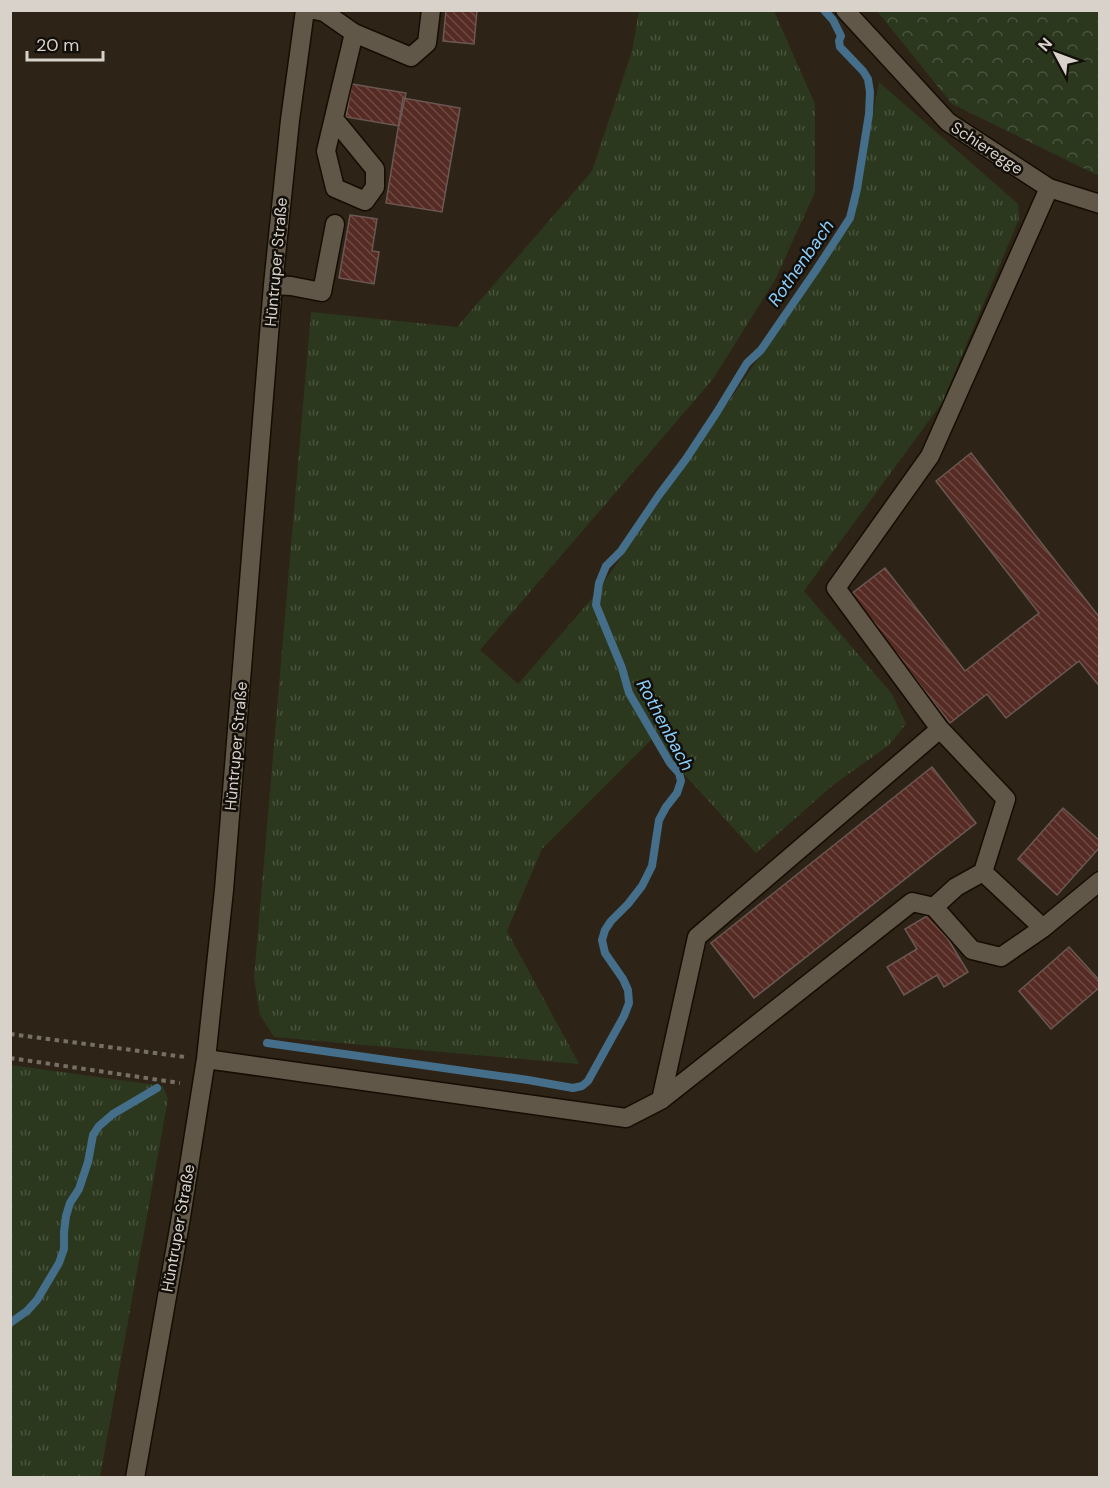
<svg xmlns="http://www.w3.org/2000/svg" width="1110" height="1488" font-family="'DM Sans',sans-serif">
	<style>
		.grass { fill: url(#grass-tufts) }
		.forest { fill: url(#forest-crowns) }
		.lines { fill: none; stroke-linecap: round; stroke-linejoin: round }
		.stream { stroke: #446e8a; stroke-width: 8 }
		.building { fill: url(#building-back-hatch); stroke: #6b5854; stroke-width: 1.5 }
		.minor-casing { stroke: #150d03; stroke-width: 21 }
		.path { stroke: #776f64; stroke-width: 4; stroke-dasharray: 4.5 4.5; stroke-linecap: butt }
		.minor { stroke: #615748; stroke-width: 18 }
		.labels { text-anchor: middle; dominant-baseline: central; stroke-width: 5; stroke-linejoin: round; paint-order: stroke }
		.street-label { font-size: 16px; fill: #d8d2ca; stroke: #120e09 }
		.water-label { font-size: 18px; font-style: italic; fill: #8bcffd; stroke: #120e09 }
	</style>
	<defs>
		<pattern id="grass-tufts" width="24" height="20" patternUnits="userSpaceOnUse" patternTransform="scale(1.5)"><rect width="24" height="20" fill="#2b381d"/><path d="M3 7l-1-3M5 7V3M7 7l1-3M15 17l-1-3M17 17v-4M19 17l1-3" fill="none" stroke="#49543c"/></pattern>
		<pattern id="forest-crowns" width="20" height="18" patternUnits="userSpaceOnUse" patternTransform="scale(1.5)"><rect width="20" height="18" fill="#2b381d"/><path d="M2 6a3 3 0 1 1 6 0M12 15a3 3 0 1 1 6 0" fill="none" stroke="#49543c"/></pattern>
		<pattern id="building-back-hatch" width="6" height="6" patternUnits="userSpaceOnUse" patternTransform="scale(1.5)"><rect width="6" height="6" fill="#552b24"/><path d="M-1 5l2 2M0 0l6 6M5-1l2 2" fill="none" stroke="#6d4942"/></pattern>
	</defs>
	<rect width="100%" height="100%" fill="#2d2417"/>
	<path class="grass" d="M639,11H774L815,104V192L775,280L713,379L480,650L518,684L595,595L854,220L879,82L1018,204L1019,219L942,403L804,591L892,694L906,724L889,745L832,786L756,853L652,739L542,849L507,931L579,1064L274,1037L260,1015L254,978L311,312L457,327L592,171L632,51Z
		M11,1065L163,1086L168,1099L100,1477H11Z"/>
	<path class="forest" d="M877,11H1099V176L952,104Z"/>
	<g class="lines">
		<path class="stream" d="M267,1043L528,1080L573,1088L582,1086L588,1081L624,1016L629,1003L628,990L623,979L605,953L602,940L605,930L611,921L628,904L642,886L652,866L659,820L666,807L677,793L681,781L679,773L670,763L629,693L622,668L596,605L599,583L606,566L621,551L659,495L686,459L717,412L747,363L761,350L816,270L850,218L857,189L869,114L870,92L868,79L863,71L840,47L839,41L841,36L833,20L824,10
			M10,1323L27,1311L37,1300L59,1263L64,1249V1232L66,1216L70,1203L79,1189L88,1162L93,1135L99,1126L113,1114L157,1088"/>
	</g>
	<path class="building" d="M446,10H477L474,44L443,41Z
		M352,84L406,93L399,126L346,117Z
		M403,98L460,108L442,212L386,203Z
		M350,215L377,219L372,251L379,252L374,284L339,278Z
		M971,453L1100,618V687L1079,661L1006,718L987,694L950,723L850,595L885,568L965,671L1039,613L936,481Z
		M932,767L976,823L754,998L711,943Z
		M1063,808L1100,841V847L1057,895L1018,859Z
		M932,913L968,972L944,987L937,975L904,995L887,967L917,949L905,929Z
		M1069,947L1100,981V987L1051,1029L1019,991Z"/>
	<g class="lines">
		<defs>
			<path id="minor" d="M314,10L324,12L354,33
				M845,10L948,122L1049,188L1100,204
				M334,119L375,169V187L365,201L335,188L326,151L354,33L411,57L427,43L431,10
				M273,285L291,286L322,292L335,224
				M983,872L1043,928L1100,881
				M934,907L956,887L983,872L1006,799L940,729L836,588L930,456L1049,188
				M206,1059L626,1118L661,1100L697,937L940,729
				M661,1100L912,902L934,907L972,950L1001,957L1043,928
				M135,1478L180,1223L206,1059L224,890L273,285L290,120L305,10"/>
		</defs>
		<use href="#minor" class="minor-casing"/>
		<path class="path" d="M10,1034L185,1057
			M10,1058L180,1083"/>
		<use href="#minor" class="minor"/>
	</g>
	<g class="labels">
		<g class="street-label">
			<text transform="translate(987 148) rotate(33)">Schieregge</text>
			<text transform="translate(276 262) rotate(-85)">Hüntruper Straße</text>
			<text transform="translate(236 746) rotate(-85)">Hüntruper Straße</text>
			<text transform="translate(178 1228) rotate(-80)">Hüntruper Straße</text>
		</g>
		<g class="water-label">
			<text transform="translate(801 263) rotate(-55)">Rothenbach</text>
			<text transform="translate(665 725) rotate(62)">Rothenbach</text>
		</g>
	</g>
	<rect width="1110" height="1488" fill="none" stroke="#d8d2ca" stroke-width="24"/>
	<g transform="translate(1056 54) rotate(311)" stroke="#120e09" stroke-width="4.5" paint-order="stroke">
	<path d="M0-4.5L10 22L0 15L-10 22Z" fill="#d8d2ca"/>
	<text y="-9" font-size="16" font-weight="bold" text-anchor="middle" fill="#d8d2ca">N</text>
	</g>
	<path d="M27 51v9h76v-9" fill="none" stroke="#d8d2ca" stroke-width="3"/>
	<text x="36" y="51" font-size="18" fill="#d8d2ca" stroke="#120e09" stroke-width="4.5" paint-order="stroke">20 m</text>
</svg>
